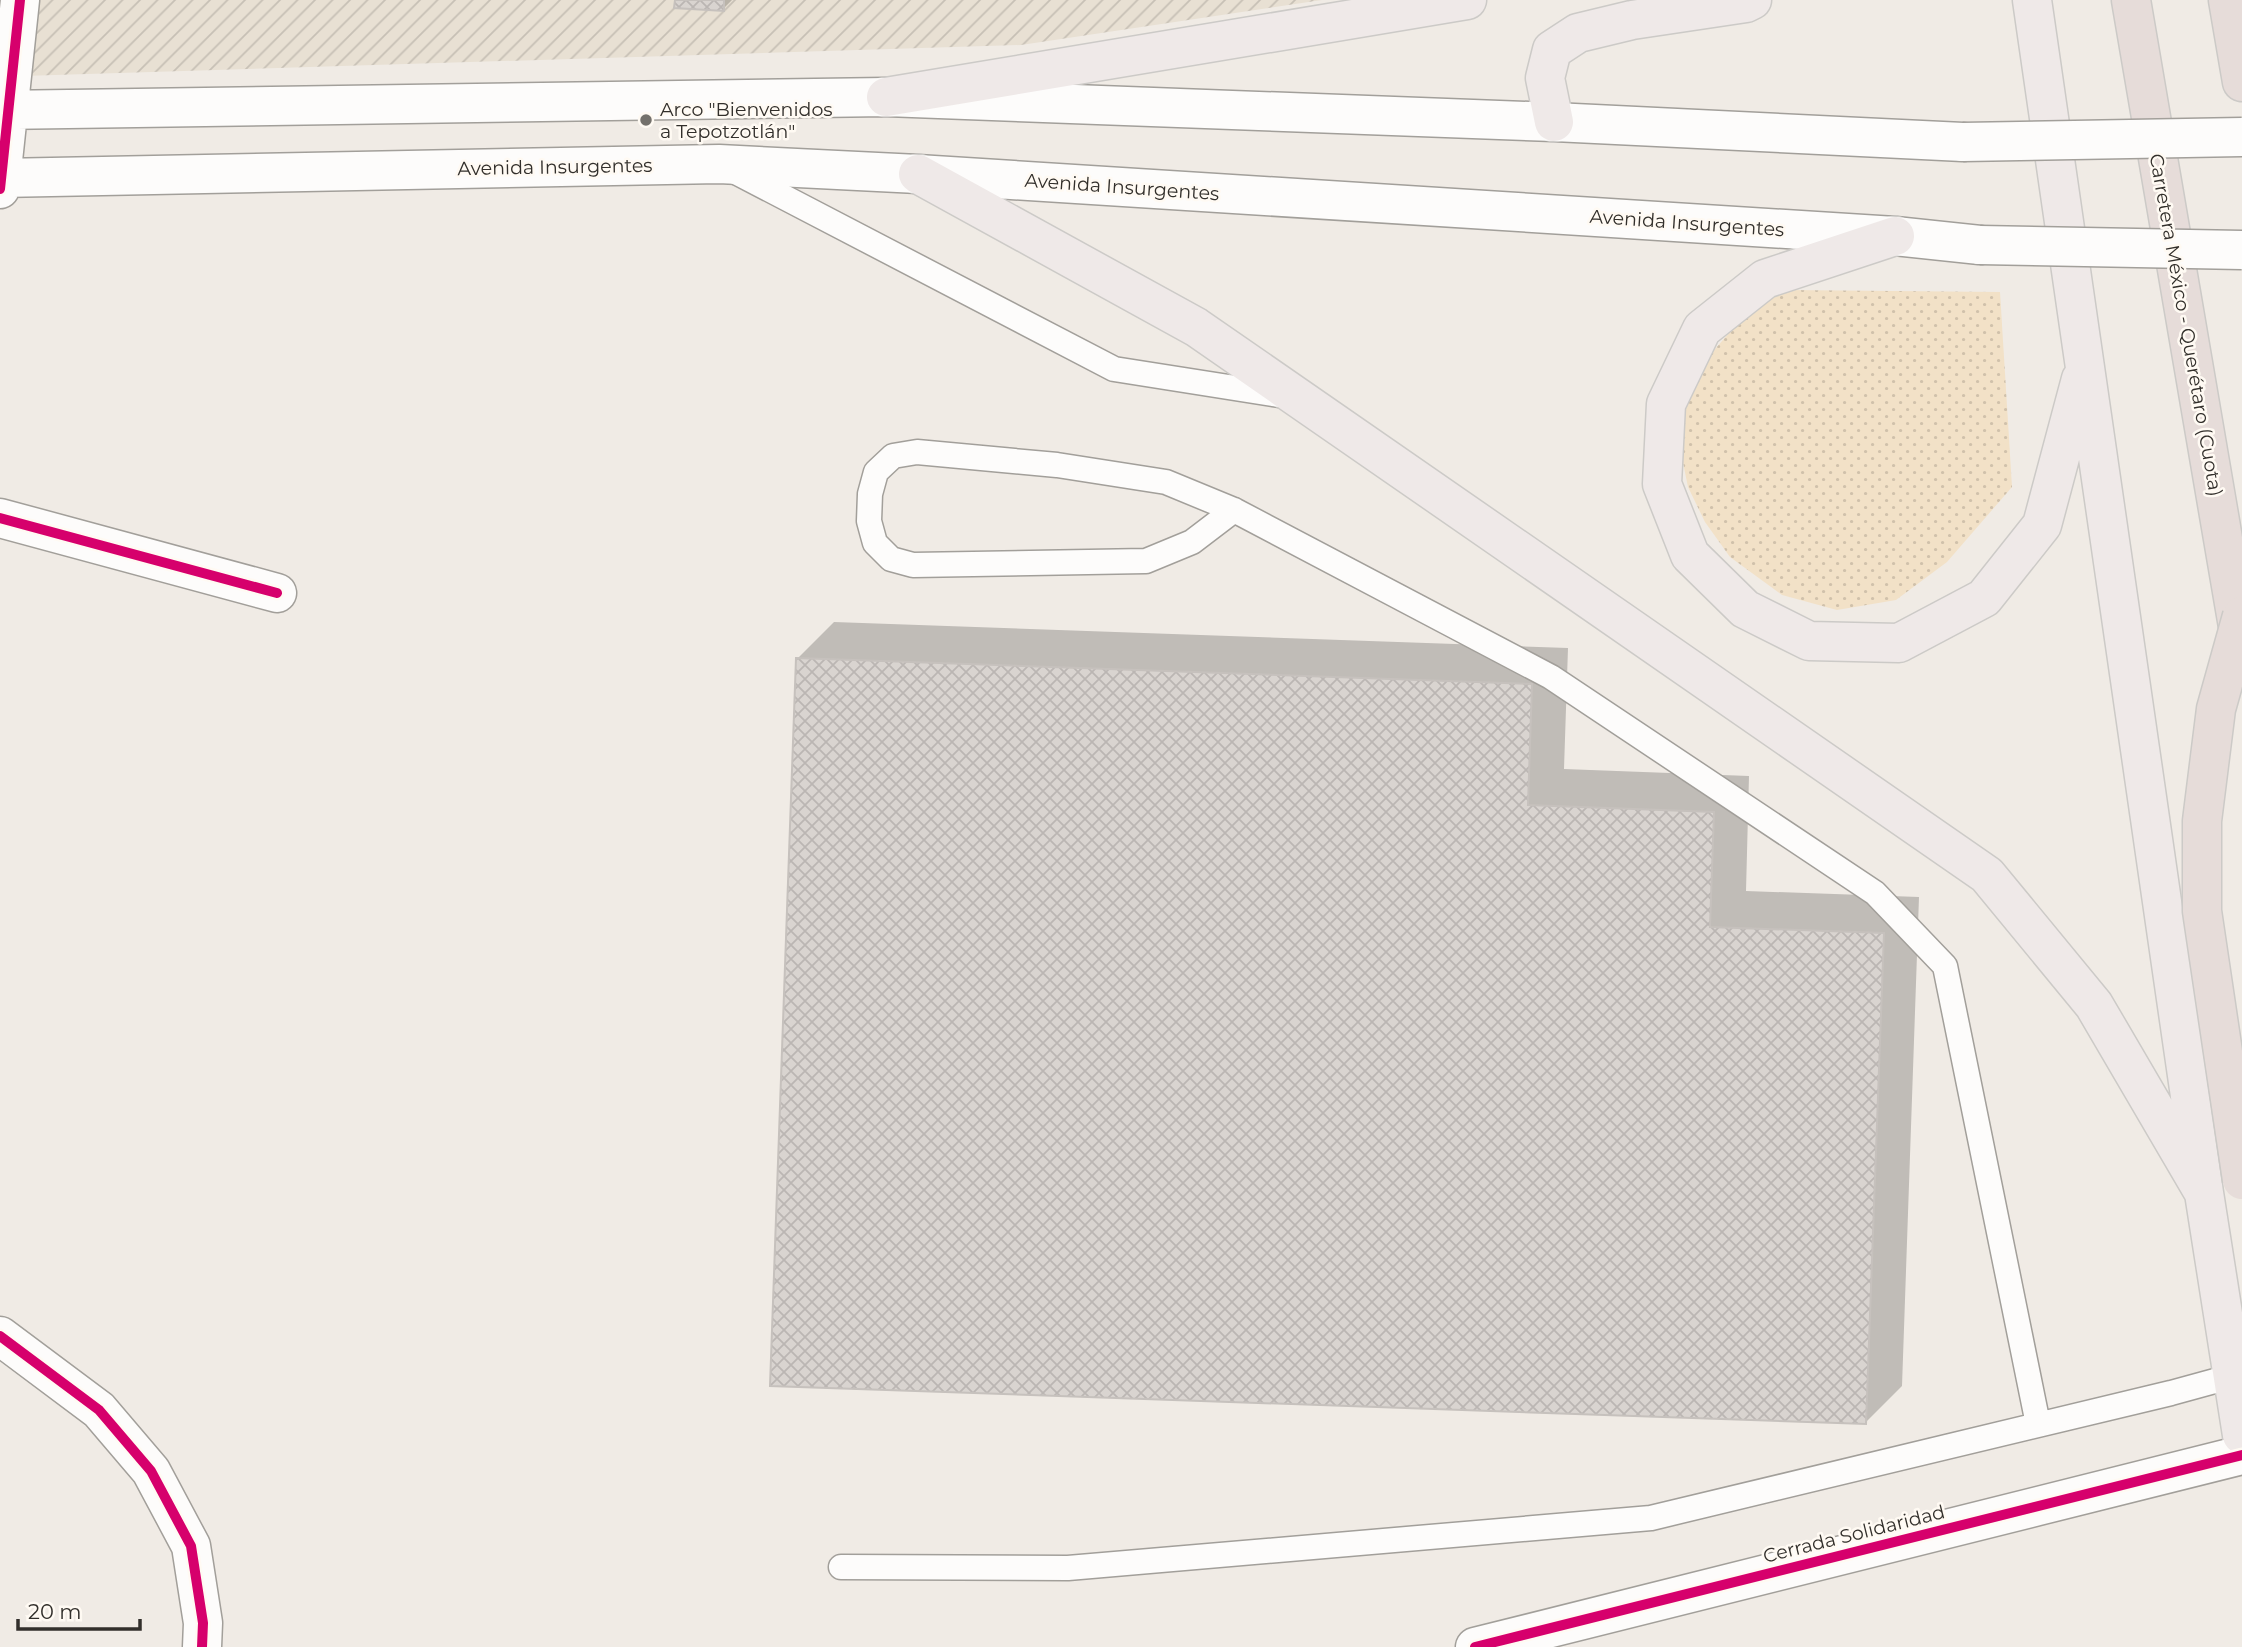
<svg xmlns="http://www.w3.org/2000/svg" width="2242" height="1647" font-family="Montserrat,sans-serif">
	<style>
		.industrial { fill: url(#industrial-furrows) }
		.grass { fill: url(#grass-dots) }
		.shadow { fill: #0003 }
		.building { fill: url(#building-cross-hatch); stroke: #c6c1bd; stroke-width: 2 }
		.lines { fill: none; stroke-linecap: round; stroke-linejoin: round }
		.lane-casing { stroke: #a29f9a; stroke-width: 27 }
		.street-casing { stroke: #a29f9a; stroke-width: 41 }
		.secondary-casing { stroke: #a29f9a; stroke-width: 41 }
		.primary-casing { stroke: #cccac7; stroke-width: 41 }
		.highway-casing { stroke: #cccac7; stroke-width: 41 }
		.lane { stroke: #fdfcfb; stroke-width: 24 }
		.street { stroke: #fdfcfb; stroke-width: 38 }
		.secondary { stroke: #fdfcfb; stroke-width: 38 }
		.primary { stroke: #efe9e8; stroke-width: 38 }
		.highway { stroke: #e6dcd9; stroke-width: 38 }
		.secondary-bridge-casing { stroke: #a29f9a; stroke-width: 41; stroke-linecap: butt }
		.highway-bridge-casing { stroke: #cccac7; stroke-width: 41; stroke-linecap: butt }
		.secondary-bridge { stroke: #fdfcfb; stroke-width: 38 }
		.highway-bridge { stroke: #e6dcd9; stroke-width: 38 }
		.cycleway-casing { stroke: #fffaf3; stroke-width: 15 }
		.cycleway { stroke: #d6006c; stroke-width: 10 }
		.poi-dot { fill: #74716c; stroke: #fffaf3; stroke-width: 2.5 }
		.labels { text-anchor: middle; dominant-baseline: central; stroke-width: 5; stroke-linejoin: round; paint-order: stroke }
		.poi-label { font-size: 19px; fill: #322f2b; stroke: #fffaf3; text-anchor: start }
		.street-label { font-size: 19px; fill: #322f2b; stroke: #fffaf3 }
	</style>
	<defs>
		<pattern id="industrial-furrows" width="10" height="10" patternUnits="userSpaceOnUse" patternTransform="scale(1.75)"><rect width="10" height="10" fill="#e8e0d3"/><path d="M-1 1l2-2M0 10L10 0M9 11l2-2" fill="none" stroke="#c7c0b5"/></pattern>
		<pattern id="grass-dots" width="8" height="8" patternUnits="userSpaceOnUse" patternTransform="scale(1.75)"><rect width="8" height="8" fill="#f2e1c7"/><path d="M2 2h.1M6 6h.1" fill="none" stroke="#d0c1ab" stroke-width="1.8" stroke-linecap="round"/></pattern>
		<pattern id="building-cross-hatch" width="8" height="8" patternUnits="userSpaceOnUse" patternTransform="scale(1.75)"><rect width="8" height="8" fill="#d9d4d0"/><path d="M0 0l8 8M0 8l8-8" fill="none" stroke="#bbb6b3"/></pattern>
	</defs>
	<rect width="100%" height="100%" fill="#f0ebe5"/>
	<path class="industrial" d="M30,0H1322L1021,45L23,76Z"/>
	<path class="grass" d="M1787,290L2000,292L2012,487L1947,562L1896,600L1837,610L1782,595L1730,557L1705,522L1688,487L1681,453L1685,403L1709,356L1736,325L1771,294Z"/>
	<path class="shadow" d="M676,0H732L723,9Z
		M834,622L1568,648L1564,769L1749,776L1746,891L1919,897L1902,1386L1865,1423L798,658Z"/>
	<path class="building" d="M675,0H724V11L674,8Z
		M796,658L1532,684L1528,805L1714,812L1710,927L1884,933L1866,1424L770,1386Z"/>
	<g class="lines">
		<defs>
			<path id="lane" d="M732,170L1114,369L1286,396
				M1234,510L1192,542L1146,561L913,565L891,559L875,543L869,521L870,494L876,472L893,456L917,452L1057,465L1166,482L1234,510L1551,677L1875,893L1945,966L2038,1424
				M841,1567L1068,1568L1651,1518L2171,1393L2233,1376"/>
			<path id="street" d="M0,518L277,593
				M1475,1647L2242,1455"/>
			<path id="secondary" d="M0,110L886,97L1554,122L1963,142
				M0,178L719,164L918,174L1895,236L1980,245
				M0,189L20,0
				M0,1336L99,1410L151,1471L191,1546L203,1623L202,1647"/>
			<path id="primary" d="M2032,0L2204,1193L2242,1435
				M886,97L1467,0
				M1554,122L1545,78L1552,50L1578,33L1632,20L1746,3L1752,0
				M918,174L1196,327L1987,875L2094,1005L2204,1193
				M1895,236L1765,279L1702,329L1666,404L1662,484L1690,555L1745,609L1809,641L1899,643L1984,598L2042,525L2081,379"/>
			<path id="highway" d="M2131,0L2242,650
				M2228,0L2242,82"/>
		</defs>
		<use href="#lane" class="lane-casing"/>
		<use href="#street" class="street-casing"/>
		<use href="#secondary" class="secondary-casing"/>
		<use href="#primary" class="primary-casing"/>
		<use href="#highway" class="highway-casing"/>
		<use href="#lane" class="lane"/>
		<use href="#street" class="street"/>
		<use href="#secondary" class="secondary"/>
		<use href="#primary" class="primary"/>
		<use href="#highway" class="highway"/>
		<defs>
			<path id="secondary-bridge" d="M1963,142L2242,137
				M1980,245L2242,250"/>
			<path id="highway-bridge" d="M2242,616L2216,709L2202,821V911L2242,1180"/>
		</defs>
		<use href="#secondary-bridge" class="secondary-bridge-casing"/>
		<use href="#highway-bridge" class="highway-bridge-casing"/>
		<use href="#secondary-bridge" class="secondary-bridge"/>
		<use href="#highway-bridge" class="highway-bridge"/>
		<defs>
			<path id="cycleway" d="M0,189L20,0
				M0,518L277,593
				M0,1336L99,1410L151,1471L191,1546L203,1623L202,1647
				M1475,1647L2242,1455"/>
		</defs>
		<use href="#cycleway" class="cycleway-casing"/>
		<use href="#cycleway" class="cycleway"/>
	</g>
	<circle class="poi-dot" cx="646" cy="120" r="7"/>
	<g class="labels">
		<g class="poi-label">
			<text x="660" y="109">Arco "Bienvenidos<tspan x="660" dy="22">a Tepotzotlán"</tspan></text>
		</g>
		<g class="street-label">
			<text transform="translate(555 167) rotate(-1)">Avenida Insurgentes</text>
			<text transform="translate(1122 187) rotate(4)">Avenida Insurgentes</text>
			<text transform="translate(1687 223) rotate(4)">Avenida Insurgentes</text>
			<text transform="translate(2186 325) rotate(80)">Carretera México - Querétaro (Cuota)</text>
			<text transform="translate(1854 1534) rotate(-14)">Cerrada Solidaridad</text>
		</g>
	</g>
	<path d="M18 1619v10h122v-10" fill="none" stroke="#322f2b" stroke-width="3.5"/>
	<text x="28" y="1619" font-size="21" fill="#322f2b" stroke="#fffaf3" stroke-width="5" paint-order="stroke">20 m</text>
</svg>
